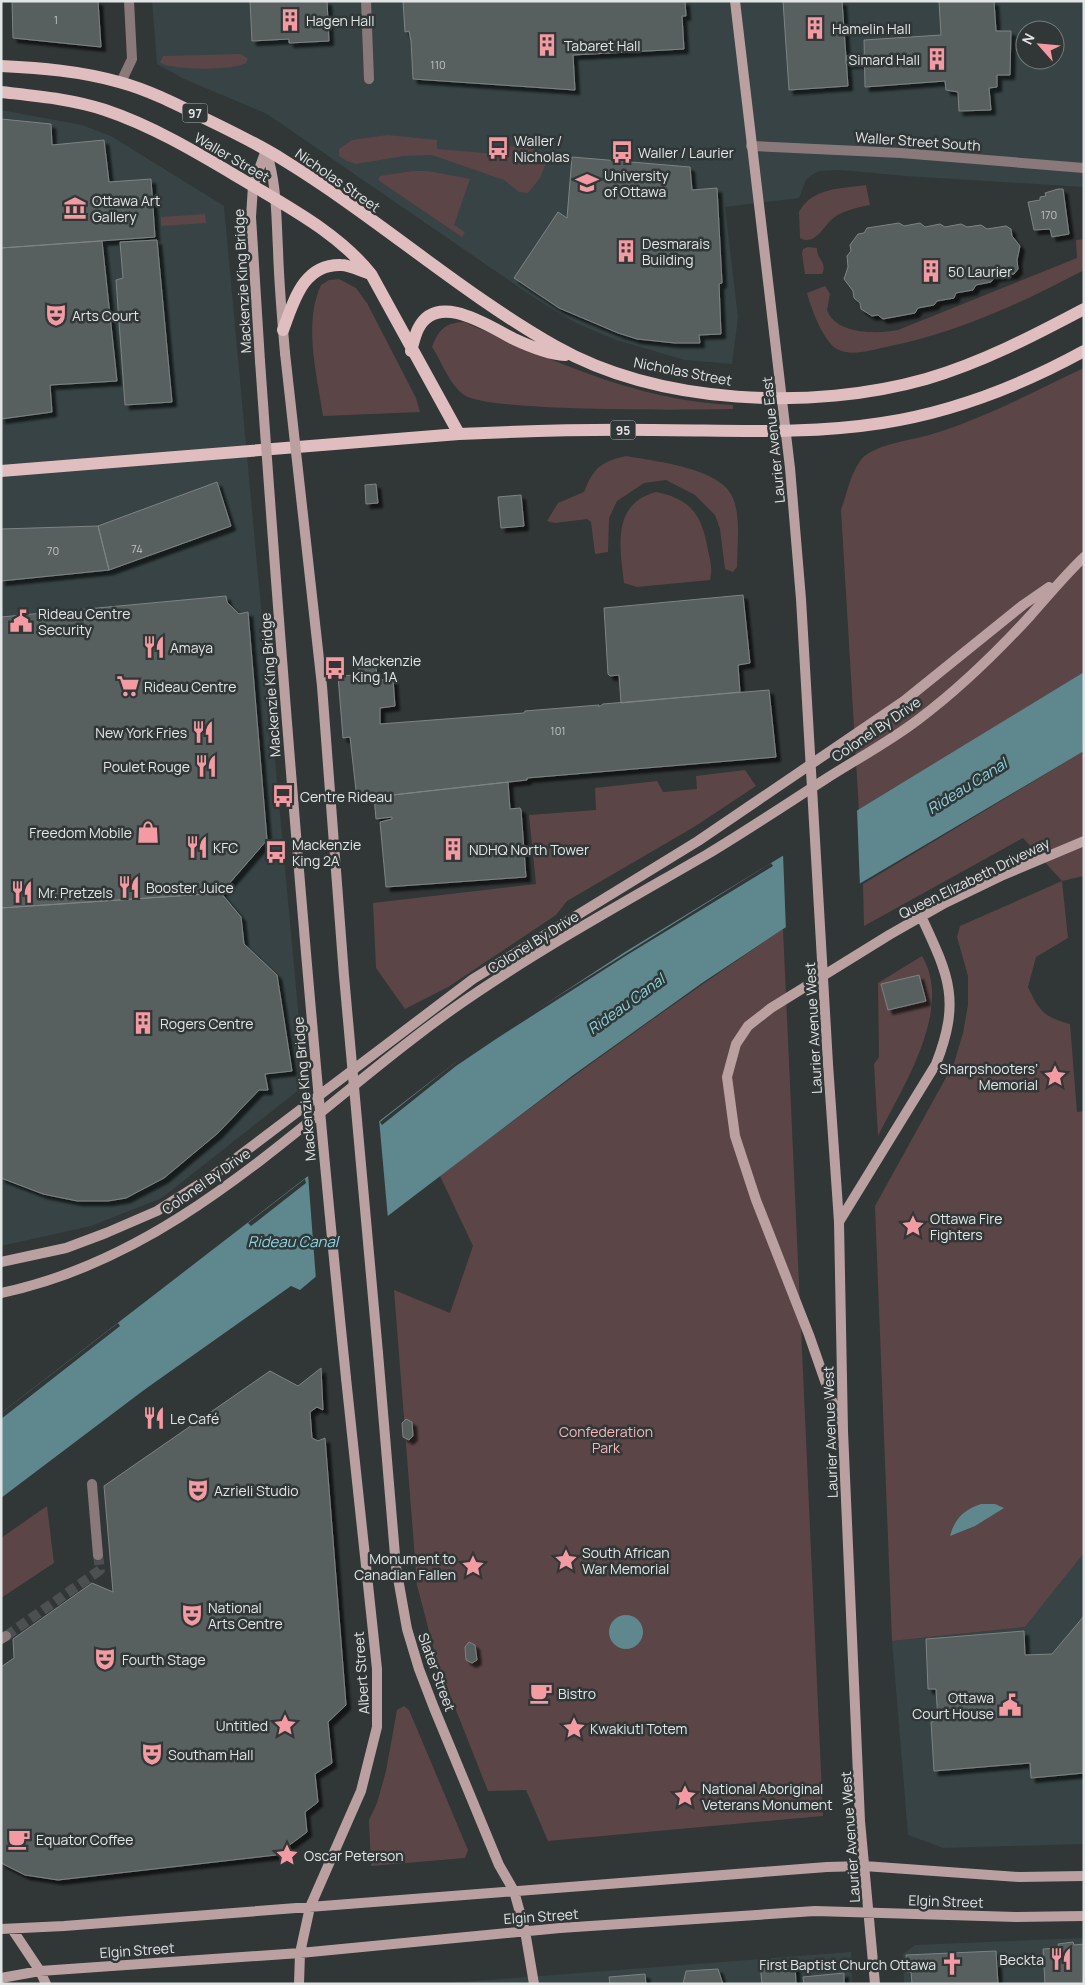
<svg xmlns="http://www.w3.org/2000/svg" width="1085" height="1985" font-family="Manrope,sans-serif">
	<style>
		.built { fill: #374344; fill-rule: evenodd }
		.green { fill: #5c4547 }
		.water { fill: #5e878e }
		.pier { fill: #313636 }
		.building { fill: #595e5f; stroke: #7e8383; filter: url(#shadow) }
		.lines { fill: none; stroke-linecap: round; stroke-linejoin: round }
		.street-tunnel { stroke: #4c5050; stroke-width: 10; stroke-dasharray: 10 5; stroke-linecap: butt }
		.street { stroke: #8a797a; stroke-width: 10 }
		.secondary { stroke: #bba0a1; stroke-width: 10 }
		.primary { stroke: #e0bdbf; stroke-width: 12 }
		.secondary-bridge { stroke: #bba0a1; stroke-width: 10 }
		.labels { text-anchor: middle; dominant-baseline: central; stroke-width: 5; stroke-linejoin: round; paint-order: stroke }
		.number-label { font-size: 11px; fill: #c0c3c4 }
		.shield { fill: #313636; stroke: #adb0b0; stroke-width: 1 }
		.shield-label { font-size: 12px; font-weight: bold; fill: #e2e5e5 }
		.poi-label { font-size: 14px; fill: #e2e5e5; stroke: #313636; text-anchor: start }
		.street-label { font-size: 14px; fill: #e2e5e5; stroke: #313636 }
		.park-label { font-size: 14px; fill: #f7b5ba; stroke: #313636 }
		.water-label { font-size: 15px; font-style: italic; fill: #8ad6e2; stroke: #313636 }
	</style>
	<defs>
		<filter id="shadow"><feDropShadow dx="4.5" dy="4.5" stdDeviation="1" flood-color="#0009"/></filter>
	</defs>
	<rect width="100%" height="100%" fill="#313636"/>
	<path class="built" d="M152,1H1084V187L905,176L840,170L819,171L812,175L806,180L799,198L725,207L738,317L732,364L685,360L616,340L576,323L536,299L267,114L184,79L157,64ZM1025,30H1055V60H1025Z
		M1,110L82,125L111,136L224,206L305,1085L162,1198L91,1226L1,1246Z
		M1084,1553V1844L943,1848L908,1835L892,1641L1025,1627Z
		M1084,1938V1984H904L903,1954L915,1945Z
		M851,1952L852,1984H435Z"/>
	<path class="green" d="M241,54L248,59L246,63C232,71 175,70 160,63L163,56Z
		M387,135L437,140V149L509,155L510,146C526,147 537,147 548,159L540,178L528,193L519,192L504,180L432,155L404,156L356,164L347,161L339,156V149L352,140Z
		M412,171H428L470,179L454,225L465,232L462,237L378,180L380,176Z
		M866,185L870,205C859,207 846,210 836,216C824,224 816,247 800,238L799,212C813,187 840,189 866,185Z
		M205,214L206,223L161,226V217Z
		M1084,239V270C1020,304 956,333 886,347C871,350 851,357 837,349C823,341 811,308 807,293L825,286L830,294L827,310C836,335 878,334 898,330L1077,258L1076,240Z
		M808,247L817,248C816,258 828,263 822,274H805L802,254L803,249Z
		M339,279L356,288L367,303L416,398L420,412L323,416C317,375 303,324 321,285L329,280Z
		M464,322C551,360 637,401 733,405V409C693,410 487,412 464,395C449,384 442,362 432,347C439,329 445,323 464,322Z
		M1084,368V672L859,811L841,510C847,494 850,474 861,460C872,445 911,440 929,435C983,419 1033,392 1084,368Z
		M626,456C654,461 722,468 733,498C741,518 737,546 737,567L733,572L725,569L720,529L715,515L695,495L666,480L644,483L617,501L609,518L608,552L595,554L591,522L587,519L555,523L547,521L558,503L584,492C594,468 600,462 626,456Z
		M656,492C692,499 702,516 708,550C710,560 713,569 710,580L637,587L624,583C620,548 611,504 656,492Z
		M1084,751V876L1062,881L1068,938L1036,957L1028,987C1039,1011 1044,1017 1070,1024L1077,1112L1084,1111V1553L1025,1627L892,1641L875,1206L954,1063L963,1033L968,1005V976L957,937L960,926L1062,881L1023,838L864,926L863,884Z
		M745,770L756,786L694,827L567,901L556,915L448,987L405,1009L376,968L373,903L536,884L529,815L596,810L595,788L657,781L663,792L697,789L696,776Z
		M783,929L823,1816L548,1841L526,1790L488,1791L437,1662L417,1585L394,1290L450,1313L473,1246L440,1176C552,1091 666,1008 783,929Z
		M922,956C954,1009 902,1088 878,1136L874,1064L879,1057L878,983Z
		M47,1506L54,1563L1,1598V1538Z
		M404,1706L409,1710L468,1850L465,1858L371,1866L369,1820L377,1803L386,1771L397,1710Z"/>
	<path class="water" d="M1084,672V751L783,929L702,983L572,1076L389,1215L300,1290L291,1286L144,1390L1,1498V1413L452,1065L625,952Z
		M981,1504H995L1004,1508L975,1526L950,1536C955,1518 964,1510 981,1504Z
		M609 1632a17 17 0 1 1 34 0a17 17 0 1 1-34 0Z"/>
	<path class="pier" d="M857,809L860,888L786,931L783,853Z
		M771,863L773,866L627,955L496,1039L456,1066L382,1125L380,1122L452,1065L494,1036Z
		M379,1119L388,1219L316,1280L308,1174Z
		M305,1179L306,1183L251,1226L248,1223Z
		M118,1323L120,1326L1,1419V1413Z"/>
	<path class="building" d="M12,1H98L101,47L13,38Z
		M250,1H327L329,41L289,43V39L252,41Z
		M403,1H685L686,16H682L684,49L573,55L575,90L413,79L411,41L409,31L405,32Z
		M783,1H842L848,86L789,90Z
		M939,1H994L996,31H1011L1010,75H997V87L989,88L991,110L959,111L958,92L946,90L945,81L865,87L864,40L941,35Z
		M865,55V63L846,64V56Z
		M1,119L51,124L52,145L104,140L109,182L151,179L155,237L1,248Z
		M572,157L690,167L692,190L717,188L722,283L719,284L721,334L699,335L700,343H675L637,339L618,333L559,308L514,278L558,212L567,218Z
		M1058,189H1063L1069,234L1052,237L1050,229L1034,230L1028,202L1040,200V197L1046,196L1045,193Z
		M899,223L904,226L920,223L925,227L940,224L945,227L961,224L967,227L981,225L987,229L1006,226L1011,229L1012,236L1020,246L1017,260L1018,269L1014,274L995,277L991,282L976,285L973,290L956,293L954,298L937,301L934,305L918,308L915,313L883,319L878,315L872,316L861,309L860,303L854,298L853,291L844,279L848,267L847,256L851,251L850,245L858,234L864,233L867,228Z
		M157,240L172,402L125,405L116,280L123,278L120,242Z
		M102,241L117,381L50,385L52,412L1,419V248Z
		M217,482L231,526L109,570L98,526Z
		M376,484L378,503L366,504L365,485Z
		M521,495L524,526L501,528L498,497Z
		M98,526L109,570L1,581V529Z
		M743,595L750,663L738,665L740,692L621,703L619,675L610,676L608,674L604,608Z
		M226,596L227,602L239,614L248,612L267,840L221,893L1,908V617Z
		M367,663L376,668L378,680L393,679L395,706L380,708V724L524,713L525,711L599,705V707L603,704L769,690L776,757L527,778V780L357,799L350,737L343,738L338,676L357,675L359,667Z
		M508,782L510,809L520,808L521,810L526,877L386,887L380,822L392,819V817L376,819L374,797Z
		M221,893L241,917L244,944L277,975L292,1071L265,1074L268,1090H259L218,1133L164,1178L126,1198L108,1201H77L43,1194L1,1178V908Z
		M919,975L926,1001L888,1010L881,984Z
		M321,1368L323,1410L317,1407L310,1412L312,1438L318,1441L325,1438L346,1705L328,1722L332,1763L315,1774L318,1802L305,1812L307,1832L276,1855L58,1880L25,1875L1,1863V1667L14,1658L13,1639L92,1583L113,1592L104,1486L270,1371L298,1386Z
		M406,1419L412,1422L413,1436L409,1440L403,1437L402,1423Z
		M1084,1616V1773L1031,1778L1030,1763L934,1771L931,1722L938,1721L936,1689H928L926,1639L1024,1631L1025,1655L1052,1654Z
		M469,1642L475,1645L477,1660L472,1663L466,1660L465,1647Z
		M1073,1942L1074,1945L1084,1944V1984H1045L1043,1949L1059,1948L1058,1944Z
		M996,1951L998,1984H912L911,1972H907L906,1955Z
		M795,1963L796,1984H762L760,1965Z
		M718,1969L723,1984H683L686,1971Z
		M844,1973V1984H804L803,1977Z
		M645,1974L646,1984H610L609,1977Z"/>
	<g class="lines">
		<path class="street-tunnel" d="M6,1636L100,1570L98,1555"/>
		<path class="street" d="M366,1L369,79
			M121,82L132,59L129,1
			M751,146L901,153L1084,168
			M92,1484L98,1555
			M1,1639L6,1636"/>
		<path class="secondary" d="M735,1L790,468L801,599L808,719
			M266,150C277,185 276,213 278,249C279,284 282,318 285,353
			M260,361L251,217L253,186L266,150
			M828,1064L839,1222L843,1431L860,1821L875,1984
			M839,1222L936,1064C961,1000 949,976 921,916
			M1,1262L66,1248L106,1233L157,1211L214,1175L473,979L698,841L904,701L1023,605L1049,587
			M1,1293C193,1253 322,1095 479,991C552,942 630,899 706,855C746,831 785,805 824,780C855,760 889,742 919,719C959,689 996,653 1030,616C1048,596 1064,576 1084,557
			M378,1353L396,1567L407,1629L419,1669L434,1708L499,1865L514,1891L525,1931L534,1984
			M839,1421L809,1335L756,1200L735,1136L727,1077L736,1044L748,1026L771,1008L889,935L945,903L1001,876L1084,841
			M1,1929L64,1926L827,1867L864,1866L1019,1877L1084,1876
			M12,1929L40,1971L46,1984
			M1,1978L40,1971L300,1953L560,1928L815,1911L1016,1917L1084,1916
			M299,1984L300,1953L310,1907L361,1791L377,1727V1669L346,1378"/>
		<path class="primary" d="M1,66C41,68 80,71 119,82C149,90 178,105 206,119C233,132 260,145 285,161C378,218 460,292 555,346C659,405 813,411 926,379C981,363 1033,336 1084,309
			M1,92C36,96 72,99 105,110C156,127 204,157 250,184C292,209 340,235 371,274L459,434
			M283,330C294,301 303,264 341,265C350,265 361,271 371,274
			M411,351C413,344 415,335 418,329C437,290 490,327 514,339C529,346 548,354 565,355
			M1,471L459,434C523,431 587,429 652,430C728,430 806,435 882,423C953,412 1022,385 1084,351"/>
		<path class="secondary-bridge" d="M285,353L322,686L344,976L378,1353
			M260,361C284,701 311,1040 346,1378
			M808,719L828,1064"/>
	</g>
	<defs>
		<symbol id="building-bare" viewBox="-9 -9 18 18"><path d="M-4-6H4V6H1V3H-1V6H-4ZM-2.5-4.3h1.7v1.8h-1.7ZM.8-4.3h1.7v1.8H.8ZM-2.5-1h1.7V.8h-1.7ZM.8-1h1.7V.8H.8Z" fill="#f49aa2" stroke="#313636" stroke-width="2.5" paint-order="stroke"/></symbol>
		<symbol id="bus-bare" viewBox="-9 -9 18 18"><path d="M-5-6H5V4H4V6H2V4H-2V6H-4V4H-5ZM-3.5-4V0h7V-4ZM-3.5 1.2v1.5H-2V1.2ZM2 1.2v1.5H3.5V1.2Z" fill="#f49aa2" stroke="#313636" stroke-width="2.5" paint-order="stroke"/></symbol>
		<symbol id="university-bare" viewBox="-9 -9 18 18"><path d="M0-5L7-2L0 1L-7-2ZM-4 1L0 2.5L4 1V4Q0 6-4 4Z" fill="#f49aa2" stroke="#313636" stroke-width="2.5" paint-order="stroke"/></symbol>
		<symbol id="museum-bare" viewBox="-9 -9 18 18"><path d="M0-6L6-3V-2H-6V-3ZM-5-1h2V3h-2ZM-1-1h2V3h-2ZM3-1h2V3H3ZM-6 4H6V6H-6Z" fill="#f49aa2" stroke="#313636" stroke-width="2.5" paint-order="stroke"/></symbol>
		<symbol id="theatre-bare" viewBox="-9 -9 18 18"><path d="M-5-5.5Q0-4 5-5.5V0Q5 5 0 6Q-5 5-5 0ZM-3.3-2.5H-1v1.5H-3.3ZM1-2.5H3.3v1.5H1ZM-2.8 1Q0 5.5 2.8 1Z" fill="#f49aa2" stroke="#313636" stroke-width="2.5" paint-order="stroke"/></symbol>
		<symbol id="civic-bare" viewBox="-9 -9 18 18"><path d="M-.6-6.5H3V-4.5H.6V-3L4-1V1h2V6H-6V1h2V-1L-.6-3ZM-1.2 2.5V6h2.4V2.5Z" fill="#f49aa2" stroke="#313636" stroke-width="2.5" paint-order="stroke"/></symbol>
		<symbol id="restaurant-bare" viewBox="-9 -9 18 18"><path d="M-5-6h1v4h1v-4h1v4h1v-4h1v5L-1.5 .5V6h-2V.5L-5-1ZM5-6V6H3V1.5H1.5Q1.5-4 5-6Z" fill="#f49aa2" stroke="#313636" stroke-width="2.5" paint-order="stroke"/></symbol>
		<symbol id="supermarket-bare" viewBox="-9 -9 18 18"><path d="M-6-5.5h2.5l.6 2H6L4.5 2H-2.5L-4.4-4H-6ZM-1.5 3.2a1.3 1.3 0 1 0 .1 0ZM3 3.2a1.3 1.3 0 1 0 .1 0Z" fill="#f49aa2" stroke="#313636" stroke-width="2.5" paint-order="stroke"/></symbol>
		<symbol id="shop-bare" viewBox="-9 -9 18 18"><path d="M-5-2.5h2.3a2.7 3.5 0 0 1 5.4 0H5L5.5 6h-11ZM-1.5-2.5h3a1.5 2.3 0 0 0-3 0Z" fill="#f49aa2" stroke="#313636" stroke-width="2.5" paint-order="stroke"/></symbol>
		<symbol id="sight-bare" viewBox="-9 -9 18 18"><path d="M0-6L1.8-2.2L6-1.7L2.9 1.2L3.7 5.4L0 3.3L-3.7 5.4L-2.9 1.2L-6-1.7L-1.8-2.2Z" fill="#f49aa2" stroke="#313636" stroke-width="2.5" paint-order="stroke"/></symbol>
		<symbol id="cafe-bare" viewBox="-9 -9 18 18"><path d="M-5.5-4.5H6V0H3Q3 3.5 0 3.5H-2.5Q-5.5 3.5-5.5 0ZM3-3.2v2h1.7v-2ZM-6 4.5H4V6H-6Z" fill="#f49aa2" stroke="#313636" stroke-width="2.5" paint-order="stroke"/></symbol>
		<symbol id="church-bare" viewBox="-9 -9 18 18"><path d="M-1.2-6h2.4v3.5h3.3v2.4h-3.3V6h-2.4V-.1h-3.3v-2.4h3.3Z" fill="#f49aa2" stroke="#313636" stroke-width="2.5" paint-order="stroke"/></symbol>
	</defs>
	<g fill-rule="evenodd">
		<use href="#building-bare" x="274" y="4" width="32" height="32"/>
		<use href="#building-bare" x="799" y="12" width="32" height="32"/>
		<use href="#building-bare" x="531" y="29" width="32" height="32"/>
		<use href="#building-bare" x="921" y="43" width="32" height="32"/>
		<use href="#bus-bare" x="482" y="132" width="32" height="32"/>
		<use href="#bus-bare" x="606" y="136" width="32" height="32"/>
		<use href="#university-bare" x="571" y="167" width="32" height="32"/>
		<use href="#museum-bare" x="59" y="192" width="32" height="32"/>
		<use href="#building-bare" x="610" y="235" width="32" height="32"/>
		<use href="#building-bare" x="915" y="255" width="32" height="32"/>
		<use href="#theatre-bare" x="40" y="299" width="32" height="32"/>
		<use href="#civic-bare" x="5" y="605" width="32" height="32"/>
		<use href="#restaurant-bare" x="138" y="631" width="32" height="32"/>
		<use href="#bus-bare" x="319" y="652" width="32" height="32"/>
		<use href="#supermarket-bare" x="112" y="670" width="32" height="32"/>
		<use href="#restaurant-bare" x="187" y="716" width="32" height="32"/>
		<use href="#restaurant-bare" x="190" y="750" width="32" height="32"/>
		<use href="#bus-bare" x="267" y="780" width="32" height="32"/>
		<use href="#shop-bare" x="132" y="816" width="32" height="32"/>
		<use href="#restaurant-bare" x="181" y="831" width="32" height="32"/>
		<use href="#building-bare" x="437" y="833" width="32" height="32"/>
		<use href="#bus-bare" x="260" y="836" width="32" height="32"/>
		<use href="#restaurant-bare" x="113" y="871" width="32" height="32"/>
		<use href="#restaurant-bare" x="6" y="876" width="32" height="32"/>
		<use href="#building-bare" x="127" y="1007" width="32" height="32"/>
		<use href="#sight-bare" x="1039" y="1060" width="32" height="32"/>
		<use href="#sight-bare" x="897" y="1210" width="32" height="32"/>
		<use href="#restaurant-bare" x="138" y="1402" width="32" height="32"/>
		<use href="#theatre-bare" x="182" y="1474" width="32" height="32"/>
		<use href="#sight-bare" x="550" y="1544" width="32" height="32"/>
		<use href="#sight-bare" x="457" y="1550" width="32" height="32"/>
		<use href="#theatre-bare" x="176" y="1599" width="32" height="32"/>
		<use href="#theatre-bare" x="89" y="1643" width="32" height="32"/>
		<use href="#cafe-bare" x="525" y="1677" width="32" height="32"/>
		<use href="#civic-bare" x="994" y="1689" width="32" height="32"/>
		<use href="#sight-bare" x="269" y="1709" width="32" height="32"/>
		<use href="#sight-bare" x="558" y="1712" width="32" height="32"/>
		<use href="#theatre-bare" x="136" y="1738" width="32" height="32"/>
		<use href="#sight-bare" x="669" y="1780" width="32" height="32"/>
		<use href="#cafe-bare" x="3" y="1823" width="32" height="32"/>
		<use href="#sight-bare" x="271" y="1839" width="32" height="32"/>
		<use href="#restaurant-bare" x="1045" y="1943" width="32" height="32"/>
		<use href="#church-bare" x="936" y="1948" width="32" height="32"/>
	</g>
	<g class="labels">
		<g class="number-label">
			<text x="56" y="19">1</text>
			<text x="438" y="64">110</text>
			<text x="1049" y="214">170</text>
			<text x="137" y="548">74</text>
			<text x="53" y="550">70</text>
			<text x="558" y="730">101</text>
		</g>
		<g class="shield">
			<rect x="182.5" y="103.5" width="25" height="19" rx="4"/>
			<rect x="610.5" y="420.5" width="25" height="19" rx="4"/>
		</g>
		<g class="shield-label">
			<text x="195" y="113">97</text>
			<text x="623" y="430">95</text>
		</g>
		<g class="poi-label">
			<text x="306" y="20">Hagen Hall</text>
			<text x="832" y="28">Hamelin Hall</text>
			<text x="564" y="45">Tabaret Hall</text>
			<text x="920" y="59" text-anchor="end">Simard Hall</text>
			<text x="514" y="140">Waller /<tspan x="514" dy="16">Nicholas</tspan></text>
			<text x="638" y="152">Waller / Laurier</text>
			<text x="604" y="175">University<tspan x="604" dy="16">of Ottawa</tspan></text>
			<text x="92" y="200">Ottawa Art<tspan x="92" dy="16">Gallery</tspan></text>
			<text x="642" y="243">Desmarais<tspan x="642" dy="16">Building</tspan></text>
			<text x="948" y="271">50 Laurier</text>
			<text x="72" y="315">Arts Court</text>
			<text x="38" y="613">Rideau Centre<tspan x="38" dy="16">Security</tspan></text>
			<text x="170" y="647">Amaya</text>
			<text x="352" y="660">Mackenzie<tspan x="352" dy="16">King 1A</tspan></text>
			<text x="144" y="686">Rideau Centre</text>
			<text x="187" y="732" text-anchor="end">New York Fries</text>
			<text x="190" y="766" text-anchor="end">Poulet Rouge</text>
			<text x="300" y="796">Centre Rideau</text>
			<text x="132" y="832" text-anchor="end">Freedom Mobile</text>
			<text x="292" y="844">Mackenzie<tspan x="292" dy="16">King 2A</tspan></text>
			<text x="213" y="847">KFC</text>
			<text x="469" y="849">NDHQ North Tower</text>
			<text x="146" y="887">Booster Juice</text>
			<text x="38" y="892">Mr. Pretzels</text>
			<text x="160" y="1023">Rogers Centre</text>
			<text x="1038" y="1068" text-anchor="end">Sharpshooters’<tspan x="1038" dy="16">Memorial</tspan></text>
			<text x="930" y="1218">Ottawa Fire<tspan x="930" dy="16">Fighters</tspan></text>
			<text x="170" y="1418">Le Café</text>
			<text x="214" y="1490">Azrieli Studio</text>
			<text x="582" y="1552">South African<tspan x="582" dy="16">War Memorial</tspan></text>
			<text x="456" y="1558" text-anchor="end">Monument to<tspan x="456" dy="16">Canadian Fallen</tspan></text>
			<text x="208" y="1607">National<tspan x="208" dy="16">Arts Centre</tspan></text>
			<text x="122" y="1659">Fourth Stage</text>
			<text x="558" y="1693">Bistro</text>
			<text x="994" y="1697" text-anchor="end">Ottawa<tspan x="994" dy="16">Court House</tspan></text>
			<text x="268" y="1725" text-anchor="end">Untitled</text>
			<text x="590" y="1728">Kwakiutl Totem</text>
			<text x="168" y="1754">Southam Hall</text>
			<text x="702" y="1788">National Aboriginal<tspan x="702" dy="16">Veterans Monument</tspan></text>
			<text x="36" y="1839">Equator Coffee</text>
			<text x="304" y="1855">Oscar Peterson</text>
			<text x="1044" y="1959" text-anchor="end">Beckta</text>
			<text x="936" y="1964" text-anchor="end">First Baptist Church Ottawa</text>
		</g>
		<g class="street-label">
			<text transform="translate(918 141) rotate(4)">Waller Street South</text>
			<text transform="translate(232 157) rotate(30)">Waller Street</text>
			<text transform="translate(338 180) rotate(35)">Nicholas Street</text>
			<text transform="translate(242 281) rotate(-93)">Mackenzie King Bridge</text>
			<text transform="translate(683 371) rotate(11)">Nicholas Street</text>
			<text transform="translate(773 440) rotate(-96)">Laurier Avenue East</text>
			<text transform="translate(270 685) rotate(-94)">Mackenzie King Bridge</text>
			<text transform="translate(876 729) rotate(-34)">Colonel By Drive</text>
			<text transform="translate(974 878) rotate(-26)">Queen Elizabeth Driveway</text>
			<text transform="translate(533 942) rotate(-32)">Colonel By Drive</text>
			<text transform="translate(813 1028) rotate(-93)">Laurier Avenue West</text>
			<text transform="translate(304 1089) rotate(-95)">Mackenzie King Bridge</text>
			<text transform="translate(206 1181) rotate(-35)">Colonel By Drive</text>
			<text transform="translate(830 1432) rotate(-92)">Laurier Avenue West</text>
			<text transform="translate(437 1672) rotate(70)">Slater Street</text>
			<text transform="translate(361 1673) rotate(-94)">Albert Street</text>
			<text transform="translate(850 1837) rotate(-94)">Laurier Avenue West</text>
			<text transform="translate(946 1901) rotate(2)">Elgin Street</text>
			<text transform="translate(541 1916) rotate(-4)">Elgin Street</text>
			<text transform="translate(137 1950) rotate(-4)">Elgin Street</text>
		</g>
		<g class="park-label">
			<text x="606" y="1431">Confederation<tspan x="606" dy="16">Park</tspan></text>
		</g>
		<g class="water-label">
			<text transform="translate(967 786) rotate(-32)">Rideau Canal</text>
			<text transform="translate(626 1004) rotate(-36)">Rideau Canal</text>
			<text x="293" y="1241">Rideau Canal</text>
		</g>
	</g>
	<rect width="1085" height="1985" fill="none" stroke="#e2e5e5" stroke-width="5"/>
	<g transform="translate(1040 45) rotate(297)"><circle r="24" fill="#313636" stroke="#787c7c"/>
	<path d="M0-4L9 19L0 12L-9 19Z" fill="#f49aa2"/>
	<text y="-8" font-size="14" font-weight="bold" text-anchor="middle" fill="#e2e5e5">N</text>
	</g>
</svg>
